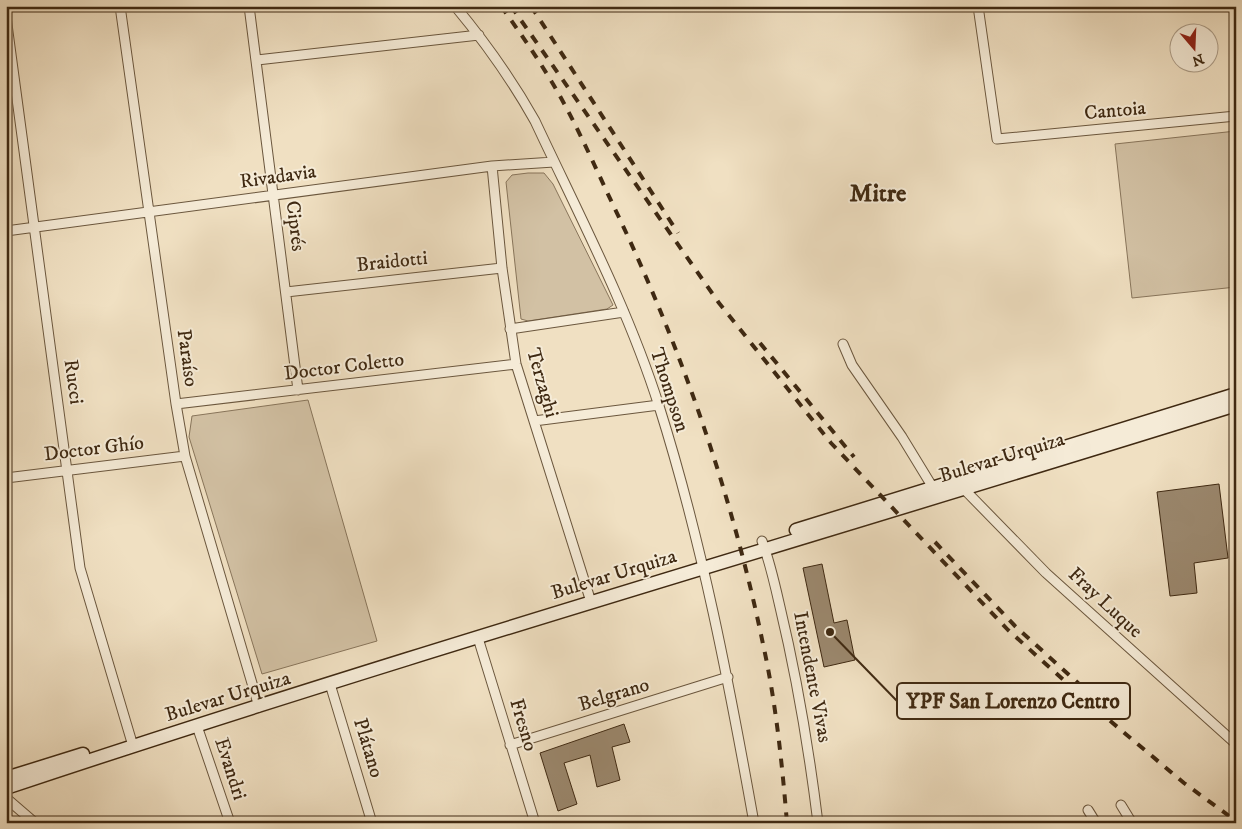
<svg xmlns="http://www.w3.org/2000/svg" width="1242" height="829" font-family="'IM FELL DW Pica',serif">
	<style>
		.green { fill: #d2c1a4; stroke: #88755b }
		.building { fill: #9b886e; stroke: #3f2912 }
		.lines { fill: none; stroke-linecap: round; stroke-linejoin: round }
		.minor-casing { stroke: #6b573e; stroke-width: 11 }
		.secondary-casing { stroke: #3f2912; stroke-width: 15 }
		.minor { stroke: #f5ebd7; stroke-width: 9 }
		.secondary { stroke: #f5ebd7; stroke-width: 12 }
		.rail { stroke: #3f2912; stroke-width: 4; stroke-dasharray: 9 9; stroke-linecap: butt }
		.labels { text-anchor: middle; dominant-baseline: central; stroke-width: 4; stroke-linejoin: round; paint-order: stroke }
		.street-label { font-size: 20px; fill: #3f2912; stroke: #f5ebd7 }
		.district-label { font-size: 25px; font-weight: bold; fill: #3f2912; stroke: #f5ebd7 }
		.leader { fill: none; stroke: #3f2912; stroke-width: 2 }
		.callout-dot { fill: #3f2912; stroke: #f5ebd7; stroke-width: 2 }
		.callout { fill: #f5ebd7; stroke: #3f2912; stroke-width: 2 }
		.callout-label { font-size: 21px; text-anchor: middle; font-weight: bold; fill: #3f2912 }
	</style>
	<rect width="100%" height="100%" fill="#f0e0c2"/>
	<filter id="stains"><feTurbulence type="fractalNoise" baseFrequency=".004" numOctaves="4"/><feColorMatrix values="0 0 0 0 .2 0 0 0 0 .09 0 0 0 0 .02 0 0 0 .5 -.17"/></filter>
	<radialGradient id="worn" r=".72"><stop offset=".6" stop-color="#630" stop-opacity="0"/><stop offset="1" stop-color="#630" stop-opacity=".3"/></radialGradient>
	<path class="green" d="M1236,131V287L1132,298L1115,144Z
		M528,173H544L553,184L613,305L607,309L528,321L521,319L506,182L512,175Z
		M308,400L377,641L262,674L189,437L192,416Z"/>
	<path class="building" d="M1219,484L1228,558L1194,563L1197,593L1170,596L1157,492Z
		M822,564L834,623L847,620L855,660L824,667L803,568Z
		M624,724L630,742L612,747L620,780L597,787L590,755L564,763L577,804L558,811L540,753Z"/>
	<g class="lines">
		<defs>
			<path id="minor" d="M120,6L176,404L185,456L259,707
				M249,6L298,390
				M455,6C485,42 512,80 535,121C579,215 628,308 659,406C702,542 729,683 754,823
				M978,6L997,139L1236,116
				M6,17L80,568L133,746
				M257,60L479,35
				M492,166L502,268L516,364L591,602
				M6,231L492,166L554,162
				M286,292L502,268
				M510,329L624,312
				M843,344L852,365L902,437L935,491
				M176,404L516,364
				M534,421L659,405
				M6,478L185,456
				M960,485L1046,573L1236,744
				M762,541C770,562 775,585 780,607C797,678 809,750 818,823
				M478,638L535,823
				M330,684L372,823
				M197,726L230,823
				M510,745L728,677
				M6,798L35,823
				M1121,805L1132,823
				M1088,810L1096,823"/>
			<path id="secondary" d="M796,530L1236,394
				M6,778L83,754
				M6,788C413,652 826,533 1236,405"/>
		</defs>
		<use href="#minor" class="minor-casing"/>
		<use href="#secondary" class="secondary-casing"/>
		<use href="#minor" class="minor"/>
		<use href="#secondary" class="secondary"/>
		<path class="rail" d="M501,6C518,30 535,54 550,79C575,120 594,165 615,209C681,347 732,494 763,644C776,703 782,763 787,823
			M511,6L719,303L831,443L1008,630L1096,709L1184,783L1236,821
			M531,6L678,233
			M760,343L854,457
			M935,542L1015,626L1099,702"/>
	</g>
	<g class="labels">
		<g class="street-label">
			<text transform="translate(1115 111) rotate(-5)">Cantoia</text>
			<text transform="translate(278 177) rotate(-8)">Rivadavia</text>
			<text transform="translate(295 226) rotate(83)">Ciprés</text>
			<text transform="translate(392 262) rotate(-6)">Braidotti</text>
			<text transform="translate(187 358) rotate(82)">Paraíso</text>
			<text transform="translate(344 367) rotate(-7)">Doctor Coletto</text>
			<text transform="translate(73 382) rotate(82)">Rucci</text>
			<text transform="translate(542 383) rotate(74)">Terzaghi</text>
			<text transform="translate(669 390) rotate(72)">Thompson</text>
			<text transform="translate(94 449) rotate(-7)">Doctor Ghío</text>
			<text transform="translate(1002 458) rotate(-17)">Bulevar Urquiza</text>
			<text transform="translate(614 575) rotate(-17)">Bulevar Urquiza</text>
			<text transform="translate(1105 603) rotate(43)">Fray Luque</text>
			<text transform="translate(812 677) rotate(79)">Intendente Vivas</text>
			<text transform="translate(614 695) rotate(-17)">Belgrano</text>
			<text transform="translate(228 697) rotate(-17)">Bulevar Urquiza</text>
			<text transform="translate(523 725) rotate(73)">Fresno</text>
			<text transform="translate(368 748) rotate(73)">Plátano</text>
			<text transform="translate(230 769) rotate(72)">Evandri</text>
		</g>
		<g class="district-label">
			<text x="878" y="193">Mitre</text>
		</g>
	</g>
	<path class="leader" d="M830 632L897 701"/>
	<circle class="callout-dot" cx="830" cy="632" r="5"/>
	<rect class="callout" x="897" y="683" width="233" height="36" rx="5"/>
	<g class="callout-label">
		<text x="1013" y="708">YPF San Lorenzo Centro</text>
	</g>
	<rect width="1242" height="829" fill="none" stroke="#f0e0c2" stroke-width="25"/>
	<rect x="8" y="8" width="1227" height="814" fill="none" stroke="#3f2912" stroke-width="2.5"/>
	<rect x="12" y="12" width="1217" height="804" fill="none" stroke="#3f2912"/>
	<g transform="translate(1194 48) rotate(161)"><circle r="24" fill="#f5ebd7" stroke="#ac9d88"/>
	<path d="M0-4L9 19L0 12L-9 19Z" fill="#8f2418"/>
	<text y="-8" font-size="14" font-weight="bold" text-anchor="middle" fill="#3f2912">N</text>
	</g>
	<rect width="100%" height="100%" filter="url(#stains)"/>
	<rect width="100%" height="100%" fill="url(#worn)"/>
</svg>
